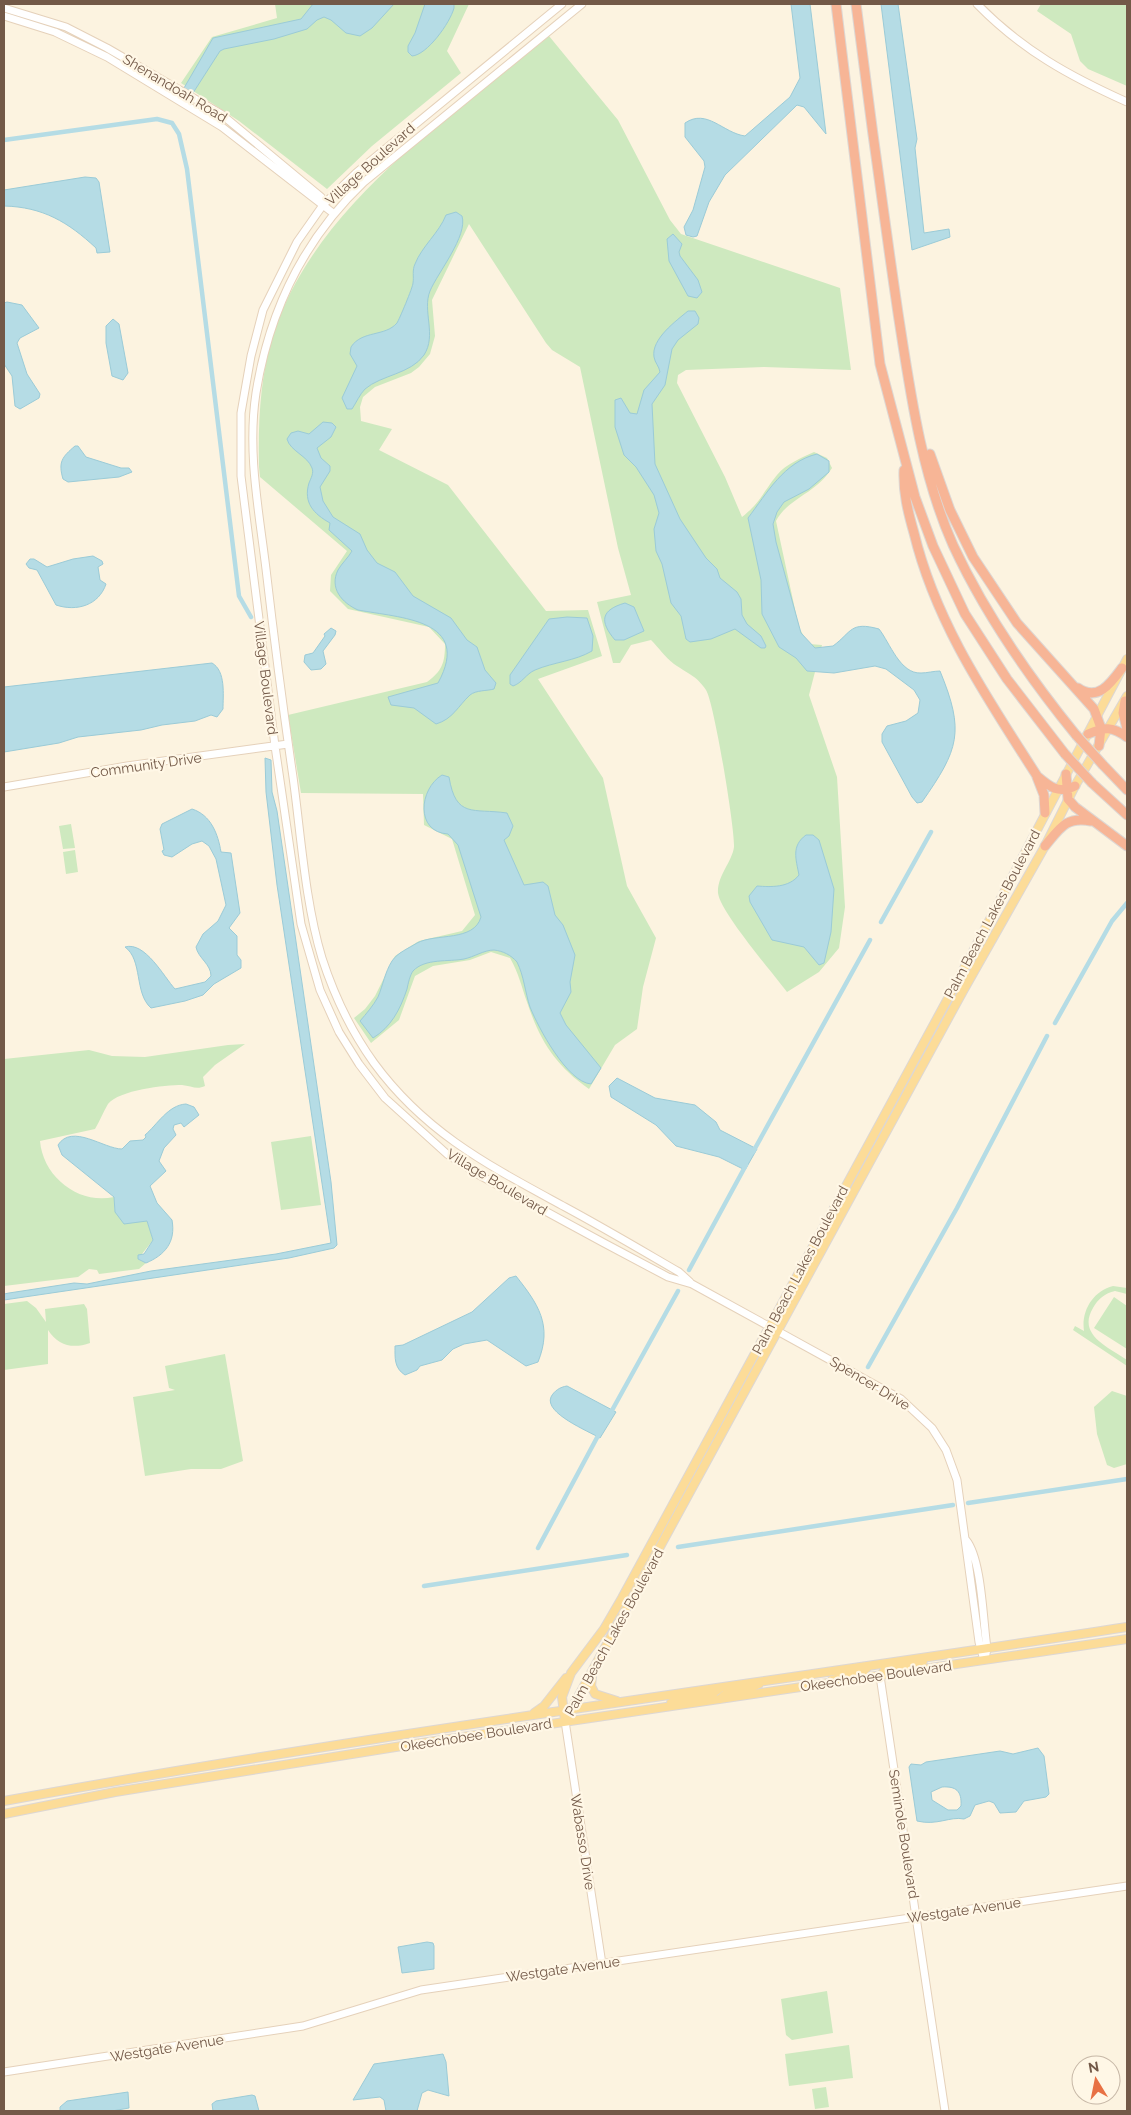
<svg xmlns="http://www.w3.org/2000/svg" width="1131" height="2115" font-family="Raleway,sans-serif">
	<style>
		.green { fill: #cee9bf }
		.water { fill: #b5dce5; stroke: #9bcbd7; fill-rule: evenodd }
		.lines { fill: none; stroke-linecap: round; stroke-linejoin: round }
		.canal { stroke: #b5dce5; stroke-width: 4.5 }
		.secondary-casing { stroke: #e5d1ba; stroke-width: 9 }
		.primary-casing { stroke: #ddd7d3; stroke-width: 10 }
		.highway-casing { stroke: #ddd7d3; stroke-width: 11 }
		.secondary { stroke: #fff; stroke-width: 7 }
		.primary { stroke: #fcdc98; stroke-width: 8 }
		.highway { stroke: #f7b596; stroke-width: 9 }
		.highway-bridge-casing { stroke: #ddd7d3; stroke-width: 11; stroke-linecap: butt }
		.highway-bridge { stroke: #f7b596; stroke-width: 9 }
		.labels { text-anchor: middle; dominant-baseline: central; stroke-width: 4.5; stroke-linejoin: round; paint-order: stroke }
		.street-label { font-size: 14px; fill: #735948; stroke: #fff7e6 }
	</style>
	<rect width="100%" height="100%" fill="#fcf3e0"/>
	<path class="green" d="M275,4H469L447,51L461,73L372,146L327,189L239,121L181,83L212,37L277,18Z
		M1041,4H1127V86L1088,69L1080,61L1071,34L1037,11Z
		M549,36L618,120L670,220L681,234L840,288L851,370L764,367L686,370L678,375L677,383L725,477L742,517C761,502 763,492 777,475C786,464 801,458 814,452L827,458L832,468C816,494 788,498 776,521L799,628L809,644L822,645L809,695L837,777L845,907L839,948L819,972L787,992C773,973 720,912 718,893C717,876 732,862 734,847C735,829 714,702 706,690C696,675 688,674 674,664C665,657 659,648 651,640L631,645L620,663H613L597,602L631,595L618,548L580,367L552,350L546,343L469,224L432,300L435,336L430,354L419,367L411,373L375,387L363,397L360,407L361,421L392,429L379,450L448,485L546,611L588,610L602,656L538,679L603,778L627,886L656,938L643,987L637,1029L615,1045L589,1089C555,1065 540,1041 527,1002C521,985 519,974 510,958L491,952L470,960L433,966L415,976L399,1020L371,1043L354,1018L365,1009L375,996L395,956L419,941L462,931L475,915L452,839L424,825L423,794L301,793L288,715L427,682C442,671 445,663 445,644L429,627L348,609L330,591L331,575L347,551L260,477L259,467C258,424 260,376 273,335C315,205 448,119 549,36Z
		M71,824L75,848L63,849L59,826Z
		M75,850L78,872L66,874L63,852Z
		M245,1044L215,1065L203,1077L205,1086C197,1090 191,1086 182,1085C165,1085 119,1090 108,1104C103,1112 100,1121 95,1129L40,1141C43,1177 79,1205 114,1197L115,1212L147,1221L153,1240L138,1259L146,1263L139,1269L99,1274L97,1270L89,1269L78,1277L4,1286V1059L89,1050L112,1056L145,1057L228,1045Z
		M311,1136L321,1205L281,1210L271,1142Z
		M1113,1286L1127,1288V1294L1115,1291C1105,1293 1098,1299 1093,1308C1077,1335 1108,1347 1127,1360V1366L1073,1330L1075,1326L1084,1331C1081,1311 1093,1291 1113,1286Z
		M1114,1297L1127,1306V1349L1094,1328Z
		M27,1301L36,1308L46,1322L45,1309L84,1304L87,1309L90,1343C73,1349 58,1346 48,1330V1364L4,1370V1304Z
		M225,1354L243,1461L221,1469H191L145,1476L133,1397L175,1390L169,1388L165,1366Z
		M1112,1391L1127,1396V1464L1114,1468L1107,1465L1097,1434L1094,1407Z
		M827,1991L833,2033L792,2040L786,2035L781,1999Z
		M849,2045L853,2078L789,2086L785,2054Z
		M826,2087L829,2107L815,2109L812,2089Z"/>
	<path class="water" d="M313,4H394L372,28L360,36L346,33L331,20L324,17L317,20L307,29L274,39L224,49L220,51L193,93L184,88L213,38L301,19Z
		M425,4H454V8C450,23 427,55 412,56L408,52V46L415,33Z
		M791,4H810L826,134L804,107L797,105L725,175L709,202L697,236L693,237L686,235L684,227L693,210L705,167L704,161L685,137V123C707,108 723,133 745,136L790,97L800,78Z
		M881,4H898L917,139L915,148L924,233L949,229L950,237L912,250Z
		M85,177L96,178L99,182L110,252L97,253L96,248C68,222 43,207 4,206V190Z
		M456,212L462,216C468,236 438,272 430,291C422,311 437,335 424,355C411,374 381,375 365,389C360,394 356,403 352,409H347L342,398L357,366L350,354L351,347C362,330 385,337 397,323C399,320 413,287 413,283C414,277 412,270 415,264C422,246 439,233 446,215Z
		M673,234L682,244L679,252L680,256L698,280L702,292L697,298L688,296L669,261L667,239Z
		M7,302L22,305L39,328L20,338L17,343L27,374L40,394L39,398L20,409L15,406L12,376L4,364V303Z
		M688,311H695L699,318L698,324L678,340L672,349L665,385L652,404L655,464L680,519L706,558L717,569L720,578L737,592L741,599L742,615L747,624L761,636L766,646L765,648H761L735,629L711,639L690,642L686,639L681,616L671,603L662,564L656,551L654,529L659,513L654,495L636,467L624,455L615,427V400L621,398L630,413L637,414L644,390L660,372C659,366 655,363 654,357C651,339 676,321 688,311Z
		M113,319L119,324L128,373L123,380L112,376L106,343V326Z
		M323,422L332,423L336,427L331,437L317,448L321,458L330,466V471L320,487L323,501L333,517L360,534L367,550L377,563L395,572L413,596L451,618L467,640L477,647L485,670L496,683L494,689C487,691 476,690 470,695C458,706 453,719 436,724L414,708L391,705L388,697L438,683C473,619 400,618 358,610C342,603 329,588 338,570C342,563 348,558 352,551L329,530L330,523C314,514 303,503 309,483C311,478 314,473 312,468C308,456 290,451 287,439L291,433L298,431L309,434Z
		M75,446H78L86,457L121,468H129L132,472L119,477L68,482L63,479C58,462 62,457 75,446Z
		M817,454L829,461V472L809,489L784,502L777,512L773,524L776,542L801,633L815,648L833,646C852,632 850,621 879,629C890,643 900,674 921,673C927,673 934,671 940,671C965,732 959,749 922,802L917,803L912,797L882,742V734L887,726L906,721L918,713L920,700L914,690L886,669L875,666L834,673L807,671L796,658L779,647L762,614L761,580L748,518C767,493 784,462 817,454Z
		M93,556L102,561L103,564L98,567L100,580L106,584C99,605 77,612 56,605L37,570L29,568L26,564L30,559H34L47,567L73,559Z
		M625,603L634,607L644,631L624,640H615C599,621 601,610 625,603Z
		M567,617L587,618L593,636L592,651C575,661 554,662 535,670C526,674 522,683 513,686L510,684V675L549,619Z
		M331,628L336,631L335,635L323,651L326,664L321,669L311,670L304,662L305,655L313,653L325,636L324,634Z
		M212,663C226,671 223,695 223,709L217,717L211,715L195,721L162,725L141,730L78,737L59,743L4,752V687Z
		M265,758L271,760L272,792L277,811L331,1182L337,1245L334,1248L289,1258L4,1300V1294L9,1293L74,1283L87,1284L151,1271L276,1254L331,1243L277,885L266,792Z
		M442,775L449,777C456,819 473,808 507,813L513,826L509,836L504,840L524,885L543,882L548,886L555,915L563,925L575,955L570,982L571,992L560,1013L566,1025L601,1068L591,1084C567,1082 538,1027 530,1007C525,992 524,976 517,962C511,955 503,951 494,950C484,950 474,957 464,959C449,962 425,958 413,971C410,975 408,984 407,989C400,1010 391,1027 373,1038L360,1021C366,1014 373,1006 378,997C383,985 385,972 392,961C397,953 409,948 417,943C436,933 474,942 481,917L458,845L448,834C415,832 419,789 442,775Z
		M192,809C211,815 218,834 221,852L231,853L240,913L229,928L237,936V955L241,960V968L214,984L203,995L185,1001L151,1008C134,993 143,960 125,947C145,941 164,977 175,989L205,982L211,976C211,964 198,958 196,947L203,934L218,921L226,905L216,859L209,846L202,841L192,844L172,857L164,855L162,851L164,850L160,829L162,824Z
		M806,835H813L819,840L834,889L831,932L824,963L819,965L804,947L772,940L750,902L749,896L757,886C771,887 789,888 799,875C796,859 791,846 806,835Z
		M617,1078L655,1098L695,1105L716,1122L720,1130L757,1149L745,1170L719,1157L676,1146L656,1125L611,1097L609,1086Z
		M186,1104L194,1107L199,1115L184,1127L181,1123L174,1125L173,1129L176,1135L164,1148L159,1161L166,1171L150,1186L157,1203L172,1220C176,1242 165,1255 146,1263L138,1259V1255L144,1254L153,1240L147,1221L124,1224L115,1212L114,1197L62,1155L58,1145C72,1123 104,1149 122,1149L130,1141L143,1140L146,1137L145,1135C157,1125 168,1105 186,1104Z
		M516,1276C538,1304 553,1325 538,1362L526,1366L487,1340L464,1344L453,1349L442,1360L420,1366L417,1370L405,1375C394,1368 395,1358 395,1346L403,1345L472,1312L509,1278Z
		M567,1386L616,1412L600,1438C588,1431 544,1413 551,1397C554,1391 560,1387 567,1386Z
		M1038,1748L1044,1756L1049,1794L1046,1797L1024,1801L1016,1812L1000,1813L994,1803L989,1801L975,1805L970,1816L964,1819C950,1816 937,1826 917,1821L909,1767L911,1764L921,1765L926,1762L1000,1751L1013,1754ZM942,1787C956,1786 962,1791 961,1806L957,1810H948L932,1800L931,1792Z
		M427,1942L433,1943L434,1946V1969L402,1973L398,1947Z
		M443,2054L446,2062L449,2096L428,2090L422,2093L417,2111H386L384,2100L380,2097L353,2100L374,2064Z
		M128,2092L129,2108L112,2111H60V2107L67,2101Z
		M252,2095L255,2096L259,2111H213L212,2104L216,2101Z"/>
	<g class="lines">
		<path class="canal" d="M4,140L157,119L172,123L179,134L187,169L239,596L251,617
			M881,922L931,832
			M1055,1023L1112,921L1127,903
			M753,1152L870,940
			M689,1270L746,1165
			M868,1367L957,1208L1047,1036
			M610,1414L678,1291
			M968,1503L1127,1479
			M678,1547L953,1505
			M538,1548L600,1432
			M424,1586L627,1555"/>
		<defs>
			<path id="secondary" d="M562,4L356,173L323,205L297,242L263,310L251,356L241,413V476L275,746L301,924L320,990L339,1032L359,1064L385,1098L447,1154L479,1175L604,1243L668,1277L692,1284L901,1399L932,1428L946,1450L957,1480L979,1642L984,1660
				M582,4L364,182C304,239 269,312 256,393C247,452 259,511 266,569C274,638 283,708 293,777C301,835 305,902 322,958C334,995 351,1031 374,1063C426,1134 490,1166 565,1207C604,1228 641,1250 679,1272L690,1282
				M977,4C1022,50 1069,76 1127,102
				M4,8L66,27L107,48L221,114L321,197L323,205
				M4,16L55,32L107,57L222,127L333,213
				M4,787L127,766L288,744
				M966,1540C982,1559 983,1622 987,1648L986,1654
				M880,1676L945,2111
				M565,1721L602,1964
				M4,2072L303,2026L421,1990L1127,1886"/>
			<path id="primary" d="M880,1676L887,1668L923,1661
				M592,1677L591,1686L595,1694L617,1701
				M832,1680L861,1673L869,1666
				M720,1699C730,1688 745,1691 759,1684
				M671,1703L710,1695L719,1689
				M534,1713L544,1706L566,1678
				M565,1721L562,1697L571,1673L604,1629L622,1598L958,980L1127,659
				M565,1721L963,991L1045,846L1075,786L1127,696
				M4,1801C377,1733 753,1685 1127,1627
				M4,1814L115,1792L408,1745L1127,1639"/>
			<path id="highway" d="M836,4L880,364L915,497L933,546L965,614L1007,679L1065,754
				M856,4C869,107 883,210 898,313C910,390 921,473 953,545C985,614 1028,676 1076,735
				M930,454L950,510L973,557L1017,623L1094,709L1101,728L1099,746
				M904,470C903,492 908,512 914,533C936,624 988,699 1037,776C1050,787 1058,794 1075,786
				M1078,688C1098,702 1111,683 1122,668
				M1125,701L1123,713L1127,729
				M1088,734C1104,727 1112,726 1127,737
				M1103,765L1127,790
				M1066,774L1068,799L1075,807L1127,846
				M1037,777L1044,795L1045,813
				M1092,783L1127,815
				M1045,846C1060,828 1066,816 1091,821"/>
		</defs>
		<use href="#secondary" class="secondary-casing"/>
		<use href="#primary" class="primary-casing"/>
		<use href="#highway" class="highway-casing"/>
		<use href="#secondary" class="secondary"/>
		<use href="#primary" class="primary"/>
		<use href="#highway" class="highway"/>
		<defs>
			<path id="highway-bridge" d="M1076,735L1103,765
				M1065,754L1092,783"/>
		</defs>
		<use href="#highway-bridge" class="highway-bridge-casing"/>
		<use href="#highway-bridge" class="highway-bridge"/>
	</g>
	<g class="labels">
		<g class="street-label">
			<text transform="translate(175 88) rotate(31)">Shenandoah Road</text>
			<text transform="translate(370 164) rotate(-42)">Village Boulevard</text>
			<text transform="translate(266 678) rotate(83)">Village Boulevard</text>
			<text transform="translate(146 765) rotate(-8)">Community Drive</text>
			<text transform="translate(992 914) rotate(-62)">Palm Beach Lakes Boulevard</text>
			<text transform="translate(497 1182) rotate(31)">Village Boulevard</text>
			<text transform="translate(800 1270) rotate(-62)">Palm Beach Lakes Boulevard</text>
			<text transform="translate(870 1383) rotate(31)">Spencer Drive</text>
			<text transform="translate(614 1632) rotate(-61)">Palm Beach Lakes Boulevard</text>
			<text transform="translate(876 1676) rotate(-8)">Okeechobee Boulevard</text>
			<text transform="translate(476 1735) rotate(-9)">Okeechobee Boulevard</text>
			<text transform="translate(904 1834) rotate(81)">Seminole Boulevard</text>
			<text transform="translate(583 1842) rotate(81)">Wabasso Drive</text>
			<text transform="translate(964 1910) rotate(-8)">Westgate Avenue</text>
			<text transform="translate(563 1969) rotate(-8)">Westgate Avenue</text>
			<text transform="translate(167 2048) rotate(-9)">Westgate Avenue</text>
		</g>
	</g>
	<rect width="1131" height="2115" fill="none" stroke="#735948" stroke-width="10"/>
	<g transform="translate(1096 2080) rotate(350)"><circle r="24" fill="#fff7e6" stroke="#c7b8a7"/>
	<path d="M0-4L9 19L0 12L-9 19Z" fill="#e87144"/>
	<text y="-8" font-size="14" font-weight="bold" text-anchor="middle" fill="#735948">N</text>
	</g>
</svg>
